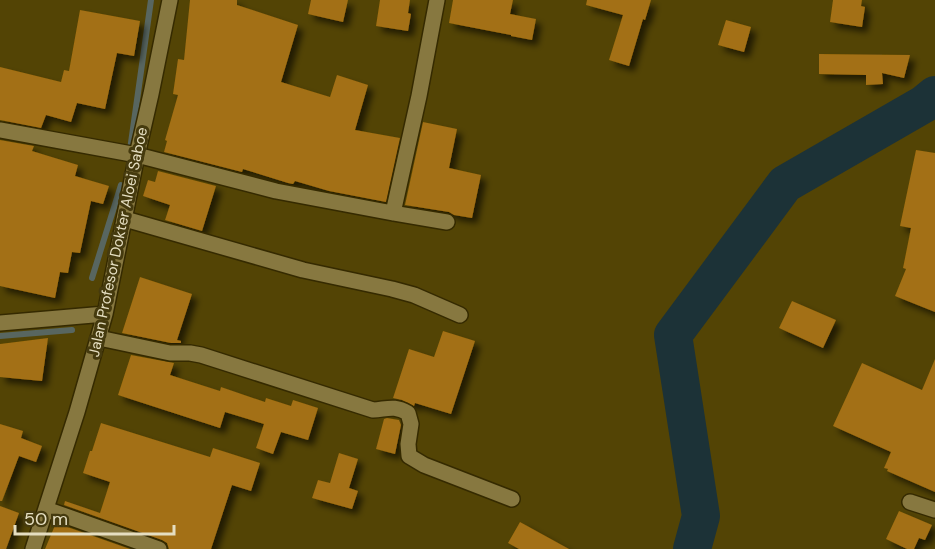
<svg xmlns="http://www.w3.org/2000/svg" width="935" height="549" font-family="'DM Sans',sans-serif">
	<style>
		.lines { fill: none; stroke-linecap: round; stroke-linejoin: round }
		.stream { stroke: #586660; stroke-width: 6 }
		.river { stroke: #1c3237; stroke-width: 38 }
		.building { fill: #a36f13; filter: url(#shadow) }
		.minor-casing { stroke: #352a00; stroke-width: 18 }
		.minor { stroke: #877840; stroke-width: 15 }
		.labels { text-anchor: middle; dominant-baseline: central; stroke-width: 6; stroke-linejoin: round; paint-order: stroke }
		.street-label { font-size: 15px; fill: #e5dec1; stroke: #453a0e }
	</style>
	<defs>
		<filter id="shadow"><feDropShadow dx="5.5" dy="5.5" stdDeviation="3" flood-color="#0009"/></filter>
	</defs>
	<rect width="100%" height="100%" fill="#534405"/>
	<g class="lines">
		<path class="stream" d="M130,150L151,0
			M92,278L121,185
			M0,336L72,330"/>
		<path class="river" d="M692,549L701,516L673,335L785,184L924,104L935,95"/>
	</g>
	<path class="building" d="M190,0H237V5L298,25L281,82L330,97L337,75L368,85L355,130L400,138L386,202L329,191L295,181L293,184L288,183L243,169L242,172L164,152L167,141L165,140L178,95L173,94L178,59L184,60Z
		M311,0H348L343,22L308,14Z
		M380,0H410L408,13L411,14L408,31L376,26Z
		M453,0H513L510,14L536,19L532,40L511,36V35L449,23Z
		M587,0H651L645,20L643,19L629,66L609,60L623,15L586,5Z
		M833,0H862L861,6L865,7L862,27L830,22Z
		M80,10L140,21L134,56L117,53L105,109L77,103L71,122L46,115L41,128L0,120V67L61,82L64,70L69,71Z
		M726,20L751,27L744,52L718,45Z
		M819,54L910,55L904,78L882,73L883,84L866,85V75L819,74Z
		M423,122L457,129L449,168L481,175L472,218L454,215L449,212L405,205Z
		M0,140L34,146L32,151L78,165L75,176L109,186L103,204L91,201L80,253L72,252L68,273L60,272L55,298L0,286Z
		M916,150L935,153V312L895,296L906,269L903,268L911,228L900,226Z
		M158,171L216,186L202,231L165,220L170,205L143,196L148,180L155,182Z
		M140,277L192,294L177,340L181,341V343H171L122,333Z
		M792,301L836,320L823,348L779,328Z
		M443,331L475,341L451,414L415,403L414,406L402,400L393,398L409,349L434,357Z
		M48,338L42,381L0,377V344Z
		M131,355L174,363L170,375L220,391L221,387L265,402L266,398L291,406L293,400L318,408L308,440L281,432L273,454L256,448L264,424L225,412L220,428L118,395Z
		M935,359V492L887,471L888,469L884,468L891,452L833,426L862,363L922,390Z
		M387,418L399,420L401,425L395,454L376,449L384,419Z
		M101,423L210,457L213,448L260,463L251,491L232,485L211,549H169L167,543L162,540L64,505L65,501L100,513L110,482L83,473L90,451H92Z
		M0,424L23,431L21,438L42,446L36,462L19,456L2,501H0Z
		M339,453L358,459L349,488L358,491L352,509L312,498L318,480L330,483Z
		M0,506L19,513L6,549H0Z
		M899,511L932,525L925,540L919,538L914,549H907L886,539Z
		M520,522L569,549H519L508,543Z
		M56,523L130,549H45Z"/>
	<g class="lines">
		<defs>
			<path id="minor" d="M0,130L137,155L276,191L393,213L447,222
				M393,213L419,96L437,0
				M125,219L303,270L392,289L414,295L460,315
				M0,323L105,314
				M99,338L170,353H190L201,355L373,410C388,409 394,405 408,413L411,424L408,444L409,456L424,465L512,499
				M910,502L935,510
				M46,509L159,549
				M33,549L77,412L105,314L137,155L151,94L170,0"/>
		</defs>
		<use href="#minor" class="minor-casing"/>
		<use href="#minor" class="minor"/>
	</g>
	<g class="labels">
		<g class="street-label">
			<text transform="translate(118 242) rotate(-78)">Jalan Profesor Dokter Aloei Saboe</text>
		</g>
	</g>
	<path d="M15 525v9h159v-9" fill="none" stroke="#e5dec1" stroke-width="3"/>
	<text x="24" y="525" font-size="18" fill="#e5dec1" stroke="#453a0e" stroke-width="4.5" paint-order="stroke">50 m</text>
</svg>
